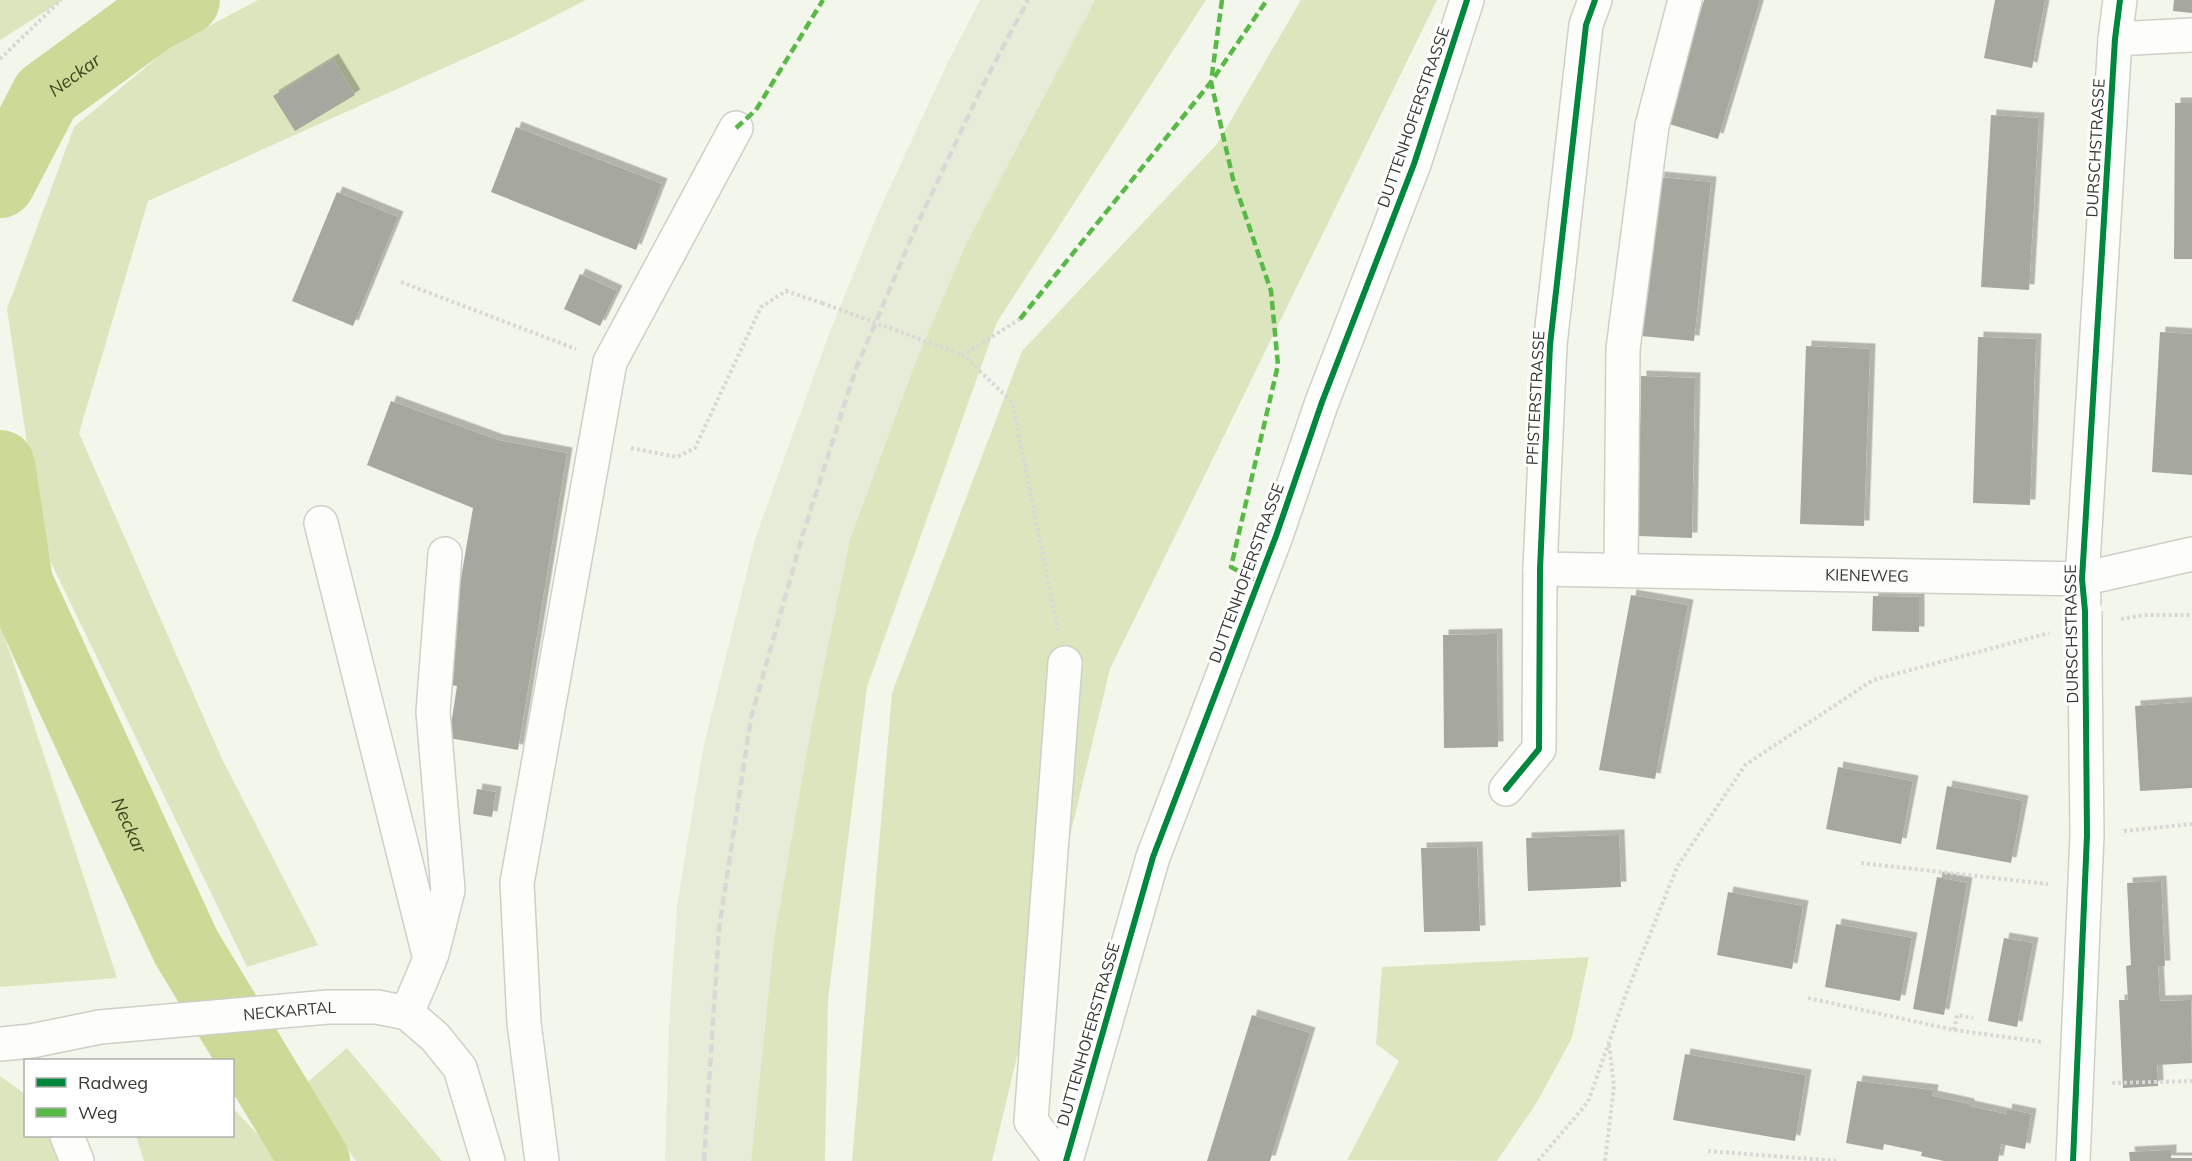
<svg xmlns="http://www.w3.org/2000/svg" width="2192" height="1161" font-family="Mulish,sans-serif">
	<style>
		.built { fill: #e7ecd9 }
		.green { fill: #dce6be }
		.lines { fill: none; stroke-linecap: round; stroke-linejoin: round }
		.river { stroke: #ccda98; stroke-width: 70 }
		.building { fill: #a6a8a0; filter: url(#shadow) }
		.minor-casing { stroke: #ced0c8; stroke-width: 36 }
		.path { stroke: #d8d8d6; stroke-width: 4; stroke-dasharray: 3 3; stroke-linecap: butt }
		.minor { stroke: #fdfefc; stroke-width: 33 }
		.rail { stroke: #d8d8d6; stroke-width: 4.5; stroke-dasharray: 9 4.5; stroke-linecap: butt }
		.minor-bridge-casing { stroke: #ced0c8; stroke-width: 36; stroke-linecap: butt }
		.path-bridge { stroke: #d8d8d6; stroke-width: 4; stroke-dasharray: 3 3; stroke-linecap: butt }
		.minor-bridge { stroke: #fdfefc; stroke-width: 33 }
		.quiet { stroke: #58b947; stroke-width: 4.5; stroke-dasharray: 9 4.5; stroke-linecap: butt }
		.cycleway-casing { stroke: #fff; stroke-width: 10 }
		.cycleway { stroke: #00873e; stroke-width: 6 }
		.labels { text-anchor: middle; dominant-baseline: central; stroke-width: 6; stroke-linejoin: round; paint-order: stroke }
		.street-label { font-size: 16px; fill: #383a33; stroke: #fff }
		.water-label { font-size: 18px; font-style: italic; fill: #3a421c; stroke: #fff }
	</style>
	<defs>
		<filter id="shadow"><feDropShadow dx="5.5" dy="-5.5" stdDeviation="0" flood-color="#0004"/></filter>
	</defs>
	<rect width="100%" height="100%" fill="#f3f6eb"/>
	<path class="built" d="M980,0H1095L966,244L916,361L850,539L810,733L774,939L751,1161H665L669,1027L677,906L703,749L755,539L829,334L879,211L948,62Z"/>
	<path class="green" d="M0,0H63L0,40Z
		M258,0H586L515,36L148,201L79,433L222,759L318,945L247,967L42,544L7,309L74,127L170,47Z
		M1095,0H1206L997,322L867,687L828,1000L825,1161H751L774,939L810,733L850,539L916,361L966,244Z
		M1301,0H1437L1110,669L992,1161H852L892,693L1022,351L1217,144Z
		M0,626L13,661L117,978L0,987Z
		M1589,957L1572,1038L1537,1102L1497,1161L1347,1160L1399,1061L1376,1044L1382,967Z
		M347,1048L442,1161H356L302,1087Z
		M0,1076L25,1094L26,1136H51L61,1161H0Z
		M233,1108L283,1161H144L136,1136H232Z"/>
	<g class="lines">
		<g class="river">
			<path id="s1" d="M0,183L46,95L153,17L185,0"/>
			<path id="s2" d="M0,465L18,583L186,947L315,1161"/>
		</g>
	</g>
	<path class="building" d="M1704,0H1760L1718,139L1666,123Z
		M1995,0H2045L2032,68L1984,58Z
		M2174,0H2192V13L2173,11Z
		M333,59L355,95L295,131L273,96Z
		M2175,103H2192V259H2174Z
		M1991,115L2039,118L2029,290L1981,287Z
		M516,127L662,184L636,250L491,192Z
		M1659,177L1711,182L1694,341L1641,336Z
		M337,192L398,217L353,326L292,301Z
		M580,274L617,291L600,326L564,309Z
		M2160,332L2192,334V475L2152,472Z
		M1978,337L2036,339L2030,505L1973,503Z
		M1806,346L1870,349L1864,526L1800,524Z
		M1641,376L1695,378L1692,538L1638,536Z
		M391,401L498,440L567,453L518,750L449,738L457,686L443,684L473,508L367,465Z
		M1631,595L1688,605L1655,779L1599,770Z
		M1873,596L1919,597V632L1872,631Z
		M1497,634L1498,747L1444,748L1443,635Z
		M2192,702V788L2140,791L2135,706Z
		M1838,767L1913,781L1901,844L1826,829Z
		M1947,786L2023,801L2011,863L1936,849Z
		M477,789L496,792L492,817L473,814Z
		M1619,835L1621,887L1528,891L1526,838Z
		M1477,847L1480,931L1424,932L1421,848Z
		M1937,877L1967,883L1944,1015L1913,1009Z
		M2161,881L2165,966H2158L2160,1001L2191,1000L2192,1063L2157,1065L2158,1086L2123,1088L2119,1000H2128L2126,966L2131,965L2127,883Z
		M1728,892L1803,906L1792,969L1717,955Z
		M1836,924L1912,938L1900,1001L1825,987Z
		M2004,938L2033,943L2017,1027L1988,1021Z
		M1252,1015L1310,1033L1270,1161H1207Z
		M1685,1054L1806,1075L1795,1141L1673,1120Z
		M1857,1081L1933,1090L1932,1096L1969,1104V1106L2006,1114L2007,1109L2031,1114L2025,1149L2001,1144L1998,1161H1944L1921,1156L1922,1152L1884,1144L1883,1150L1846,1143Z
		M2171,1150V1158H2192V1161H2130L2129,1152Z"/>
	<g class="lines">
		<defs>
			<g id="minor">
				<path d="M2115,39L2192,35"/>
				<path d="M321,523L430,959L407,1013"/>
				<path id="s3" d="M1540,569L2082,579L2192,554"/>
				<path d="M1621,570L1623,349L1652,126L1685,0"/>
				<path d="M2084,600L2082,579L2115,39L2120,0"/>
				<path d="M1506,789L1539,749L1540,569L1550,345L1586,25L1595,0"/>
				<path d="M432,954L448,890L433,712L445,554"/>
				<path id="s4" d="M0,1044L31,1041L100,1027L328,1007H377L407,1013L435,1037L460,1068L488,1161"/>
				<path d="M67,1136L77,1161"/>
				<path d="M542,1161L524,1023L517,883L610,362L736,128"/>
				<path d="M1061,1161L1031,1121L1065,663"/>
				<path d="M1066,1161L1153,857L1276,536L1322,402L1414,164L1467,0"/>
				<path d="M2073,1161L2087,835L2085,661"/>
			</g>
		</defs>
		<use href="#minor" class="minor-casing"/>
		<path class="path" d="M0,59L61,0
			M401,282L576,349
			M1020,319L963,355L1012,402L1058,630
			M631,448L677,457L695,448L761,307L786,291L822,303
			M2121,619L2144,615H2192
			M2124,831L2192,824
			M1861,863L2048,884
			M1808,998L1954,1030L2043,1042
			M1954,1030L1957,1015L1973,1018
			M2112,1083L2192,1081
			M1708,1151L1838,1161
			M1538,1161L1588,1102L1626,994L1677,867L1745,765L1873,680L2049,633
			M1605,1161L1614,1086L1609,1044"/>
		<use href="#minor" class="minor"/>
		<path class="rail" d="M704,1161L719,929L751,718L803,534L855,371L916,227L983,85L1028,0"/>
		<defs>
			<path id="minor-bridge" d="M2085,661V611"/>
		</defs>
		<use href="#minor-bridge" class="minor-bridge-casing"/>
		<path class="path-bridge" d="M822,303L963,355"/>
		<use href="#minor-bridge" class="minor-bridge"/>
		<path class="quiet" d="M1222,0L1211,82L1233,179L1271,291L1278,365L1231,567L1259,582
			M736,128L756,110L823,0
			M1020,319L1211,82L1267,0"/>
		<defs>
			<path id="cycleway" d="M1506,789L1539,749L1540,569L1550,345L1586,25L1595,0
				M1066,1161L1153,857L1276,536L1322,402L1414,164L1467,0
				M2073,1161L2087,835L2085,611L2082,579L2115,39L2120,0"/>
		</defs>
		<use href="#cycleway" class="cycleway-casing"/>
		<use href="#cycleway" class="cycleway"/>
	</g>
	<g class="labels">
		<g class="street-label">
			<text transform="translate(1413 117) rotate(-71)">DUTTENHOFERSTRASSE</text>
			<text transform="translate(2095 148) rotate(-87)">DURSCHSTRASSE</text>
			<text transform="translate(1535 398) rotate(-87)">PFISTERSTRASSE</text>
			<text transform="translate(1246 573) rotate(-70)">DUTTENHOFERSTRASSE</text>
			<text stroke="none"><textPath href="#s3" startOffset="327">KIENEWEG</textPath></text>
			<text transform="translate(2071 634) rotate(-91)">DURSCHSTRASSE</text>
			<text stroke="none"><textPath href="#s4" startOffset="292">NECKARTAL</textPath></text>
			<text transform="translate(1088 1034) rotate(-74)">DUTTENHOFERSTRASSE</text>
		</g>
		<g class="water-label">
			<text stroke="none"><textPath href="#s1" startOffset="134">Neckar</textPath></text>
			<text stroke="none"><textPath href="#s2" startOffset="386">Neckar</textPath></text>
		</g>
	</g>
	<rect x="24" y="1059" width="210" height="78" fill="#ffffff" stroke="#afb0ad" stroke-width="1.5"/>
	<rect x="36" y="1078" width="30" height="9" fill="#00873e" stroke="#afb0ad" stroke-width="1.5"/>
	<text x="78" y="1089" font-size="18" fill="#383a33">Radweg</text>
	<rect x="36" y="1108" width="30" height="9" fill="#58b947" stroke="#afb0ad" stroke-width="1.5"/>
	<text x="78" y="1119" font-size="18" fill="#383a33">Weg</text>
</svg>
